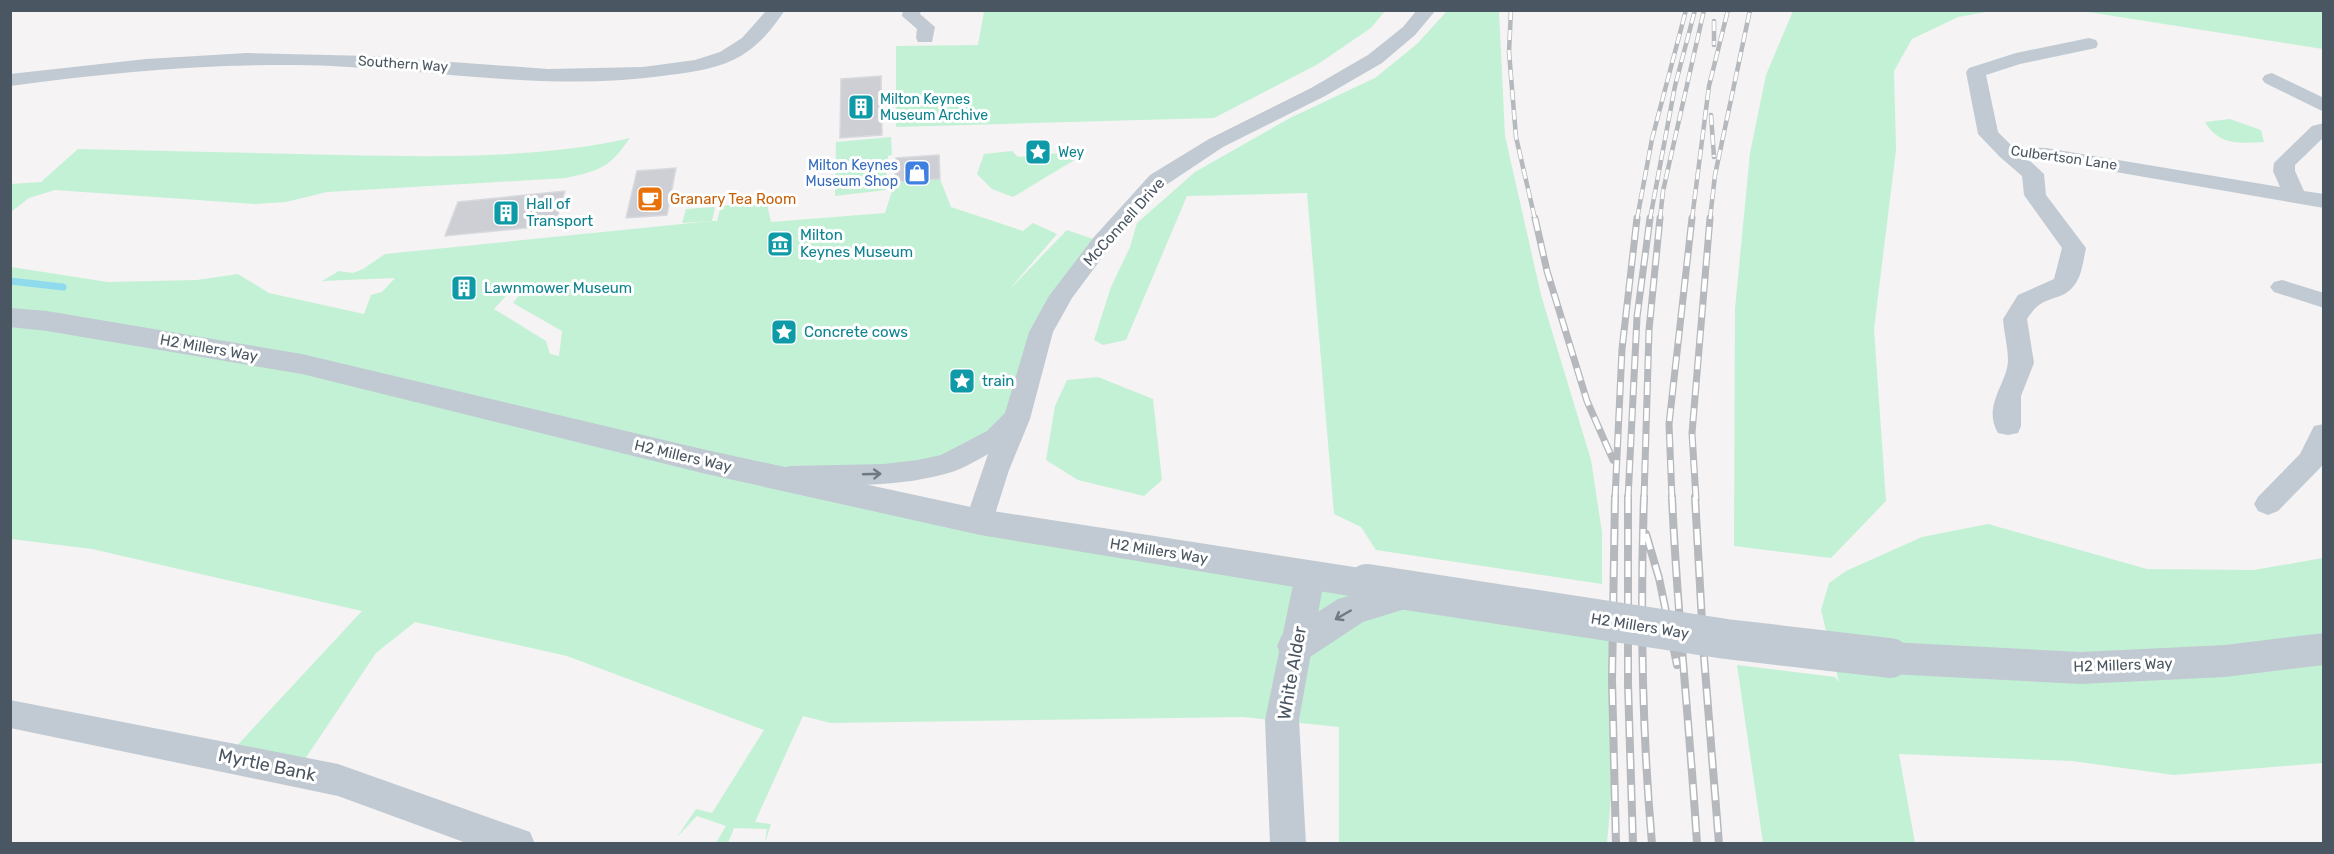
<svg xmlns="http://www.w3.org/2000/svg" width="2334" height="854" font-family="Rubik,sans-serif">
	<style>
		.green { fill: #c3f1d5; fill-rule: evenodd }
		.lines { fill: none; stroke-linecap: round; stroke-linejoin: round }
		.stream { stroke: #90daee; stroke-width: 7 }
		.building { fill: #cdcfd5; stroke: #d7d9de; stroke-width: 1.5 }
		.minor { fill: #c1cad2; fill-rule: evenodd }
		.tertiary { fill: #c1cad2; fill-rule: evenodd }
		.rail-far2-casing { stroke: #b5b8bd; stroke-width: 4.5 }
		.rail-far1-casing { stroke: #b5b8bd; stroke-width: 7 }
		.rail-casing { stroke: #b5b8bd; stroke-width: 8 }
		.rail-far2 { stroke: #fff; stroke-width: 3; stroke-dasharray: 10; stroke-linecap: butt }
		.rail-far1 { stroke: #fff; stroke-width: 4.5; stroke-dasharray: 13; stroke-linecap: butt }
		.rail { stroke: #fff; stroke-width: 5; stroke-dasharray: 16; stroke-linecap: butt }
		.tertiary-bridge { stroke: #c1cad2; stroke-width: 40 }
		.oneway { stroke: #6e7983 }
		.labels { text-anchor: middle; dominant-baseline: central; stroke-width: 6; stroke-linejoin: round; paint-order: stroke }
		.far-street-label { font-size: 14px; fill: #4a5661; stroke: #fff }
		.far-culture-label { font-size: 14px; fill: #0d838f; stroke: #fff; text-anchor: start }
		.far-shop-label { font-size: 14px; fill: #366cbe; stroke: #fff; text-anchor: end }
		.food-label { font-size: 15px; fill: #c56008; stroke: #fff; text-anchor: start }
		.culture-label { font-size: 15px; fill: #0d838f; stroke: #fff; text-anchor: start }
		.street-label { font-size: 15px; fill: #4a5661; stroke: #fff }
		.near-street-label { font-size: 18px; fill: #4a5661; stroke: #fff }
	</style>
	<rect width="100%" height="100%" fill="#f5f3f3"/>
	<path class="green" d="M984,11V10L1385,11L1371,28L1318,64L1214,118L896,127V46L978,45Z
		M1447,11H1499L1505,136L1541,295L1591,460L1602,532V584L1376,550L1361,527L1334,514L1307,193L1187,196L1126,340L1103,345L1094,340L1111,287L1130,247L1137,223L1195,172L1290,118L1375,78L1417,44Z
		M1793,11H1992L1958,17L1912,39L1894,71L1896,150L1874,329L1886,501L1831,558L1734,546L1735,309L1750,153L1766,75Z
		M2076,11H2323V49L2082,11Z
		M2230,119L2261,130L2264,142C2240,143 2219,146 2205,122Z
		M891,137L892,155L888,156L886,190L835,196L836,142Z
		M630,138C609,168 601,170 566,178L327,192L286,202L255,204L55,190L29,198L11,212V184L41,182L78,149C165,151 253,153 341,155C434,157 540,159 630,138Z
		M1059,147H1083L1081,156L1013,197L992,189L977,174L984,154L1012,151L1018,157L1059,153Z
		M940,179L951,207L1023,231L1033,223L1057,234L1007,292L1067,230L1102,242L1061,296L1019,412L948,463L775,476L1610,623L1613,775L1607,843H1339V727L1243,717L831,723L803,716L755,822L771,824L765,843L767,829L734,828L728,843H716L726,826L697,816L677,837L696,809L712,813L764,730L567,656L415,622L376,653L301,765L232,751L362,611L92,549L11,539V267L108,282L197,280L238,274L269,293L364,314L371,295L382,292L395,278L322,281L339,271L353,273L363,269L385,254L712,221L682,223L686,209L715,207L712,221H717L721,206L769,200L768,209L771,222L885,213L895,182ZM514,287L524,289L513,303L562,331L559,356L550,354L546,341L494,309Z
		M1098,377L1153,399L1162,480L1144,496L1078,480L1046,460L1055,406L1067,380Z
		M1988,524L2147,569L2254,570L2323,558V763L2174,775L2072,761L1899,754L1915,843H1763L1737,665L1835,677L1839,682L1821,610L1829,583L1846,571L1922,537Z"/>
	<g class="lines">
		<path class="stream" d="M10,281L63,287"/>
	</g>
	<path class="building" d="M881,76L882,135L840,138L841,79Z
		M939,155L940,179L895,182L896,158Z
		M676,168L667,215L626,218L637,171Z
		M565,191L555,225L445,236L458,202Z"/>
	<g class="lines">
		<path class="minor" d="M767,10H785C771,31 755,50 733,60C712,70 685,73 662,76C540,93 418,66 295,65C200,64 105,73 10,86V74L146,59L247,53L369,56L548,69L643,67L695,60L720,52L742,38Z
			M903,10H921L920,14L935,27L932,42H918L916,38L917,29L902,16Z
			M1417,10H1436L1415,35L1382,63L1325,96L1223,147L1166,185L1110,247L1072,298L1053,332L1030,419L1009,470L990,530L980,533L970,530L965,522L988,454C977,460 966,467 955,471C902,488 845,485 790,486L780,483L776,476L780,469L790,466L884,464L918,460L941,455L987,431L1005,413L1029,332L1049,296L1094,237L1150,175L1209,139L1311,88L1368,55L1403,27Z
			M2089,38L2096,40L2098,44L2096,48L2020,64L1986,75L1998,132L2013,147L2046,148L2280,187L2273,171L2274,163L2312,126L2324,123V137L2295,165V171L2304,191L2324,194V208L2046,160H2029L2044,174L2046,195L2086,248C2083,261 2082,278 2072,288C2058,303 2043,293 2027,319L2034,363L2021,396V426L2018,433L2008,435L1998,433C1982,406 2007,384 2008,361C2008,347 2004,333 2003,319L2018,295L2054,279L2062,248L2024,195L2022,176L2000,157L1978,134L1966,72L1969,68L2016,53Z
			M2272,73L2324,98V112L2265,83L2262,79L2265,75Z
			M2282,280L2324,293V308L2274,292L2270,287L2274,282Z
			M2324,424V462L2321,467L2278,511L2268,515L2258,511L2254,504L2258,497L2300,454L2314,426Z
			M1310,563L1321,567L1325,575L1299,720L1306,844H1270L1265,720L1295,575L1299,567Z
			M10,700L338,764L530,832L535,844H469L338,796L10,728Z"/>
		<path class="tertiary" d="M10,308L47,311L302,354L702,449L980,509L1367,569L1380,574L1385,586L1405,580L1418,585L1424,595L1418,605L1363,622L1310,657L1296,662L1282,657L1277,646L1282,635L1338,599L1349,596L980,535L702,473L302,374L47,331L10,327Z
			M2324,633V665L2225,677L2081,684L1890,674L1876,669L1870,658L1876,647L1890,642L2081,652L2225,645Z"/>
		<defs>
			<path id="rail-far2" d="M1511,10L1509,52L1516,137L1535,219
				M1714,21V45
				M1711,115L1714,157
				M1637,219L1652,139L1686,10
				M1650,219L1675,86L1695,10
				M1660,219L1663,191L1704,10
				M1692,219L1709,86L1728,10
				M1710,219L1715,175L1750,10"/>
			<path id="rail-far1" d="M1535,218L1547,271L1587,401L1613,460
				M1615,499L1622,349L1637,218
				M1628,499L1637,317L1650,218
				M1644,499L1649,330L1660,218
				M1672,499L1669,424L1692,218
				M1696,499L1692,433L1710,218"/>
			<path id="rail" d="M1615,497L1612,680L1616,844
				M1628,497V684L1633,844
				M1644,497C1640,613 1642,729 1652,844
				M1672,497C1677,613 1690,728 1697,844
				M1695,497L1704,657L1719,844
				M1646,534L1659,578L1677,665"/>
		</defs>
		<use href="#rail-far2" class="rail-far2-casing"/>
		<use href="#rail-far1" class="rail-far1-casing"/>
		<use href="#rail" class="rail-casing"/>
		<use href="#rail-far2" class="rail-far2"/>
		<use href="#rail-far1" class="rail-far1"/>
		<use href="#rail" class="rail"/>
		<path class="tertiary-bridge" d="M1367,584L1726,639L1890,658"/>
	</g>
	<defs><path id="oneway-shaft" d="M-6 0H5M1.5-3L5.5 0L1.5 3" fill="none" stroke-width="1.6" stroke-linecap="round" stroke-linejoin="round" transform="scale(1.5)"/></defs>
	<g class="oneway">
		<use href="#oneway-shaft" transform="translate(872 474) rotate(-2)"/>
		<use href="#oneway-shaft" transform="translate(1343 615) rotate(150)"/>
	</g>
	<defs>
		<symbol id="building-square" viewBox="-11 -11 22 22"><rect x="-9" y="-9" width="18" height="18" rx="4" fill="#0f9aa8" stroke="#fff"/><path d="M-4-6H4V6H1V3H-1V6H-4ZM-2.5-4.3h1.7v1.8h-1.7ZM.8-4.3h1.7v1.8H.8ZM-2.5-1h1.7V.8h-1.7ZM.8-1h1.7V.8H.8Z" fill="#fff"/></symbol>
		<symbol id="sight-square" viewBox="-11 -11 22 22"><rect x="-9" y="-9" width="18" height="18" rx="4" fill="#0f9aa8" stroke="#fff"/><path d="M0-6L1.8-2.2L6-1.7L2.9 1.2L3.7 5.4L0 3.3L-3.7 5.4L-2.9 1.2L-6-1.7L-1.8-2.2Z" fill="#fff"/></symbol>
		<symbol id="shop-square" viewBox="-11 -11 22 22"><rect x="-9" y="-9" width="18" height="18" rx="4" fill="#3f7fe0" stroke="#fff"/><path d="M-5-2.5h2.3a2.7 3.5 0 0 1 5.4 0H5L5.5 6h-11ZM-1.5-2.5h3a1.5 2.3 0 0 0-3 0Z" fill="#fff"/></symbol>
		<symbol id="cafe-square" viewBox="-11 -11 22 22"><rect x="-9" y="-9" width="18" height="18" rx="4" fill="#e8710a" stroke="#fff"/><path d="M-5.5-4.5H6V0H3Q3 3.5 0 3.5H-2.5Q-5.5 3.5-5.5 0ZM3-3.2v2h1.7v-2ZM-6 4.5H4V6H-6Z" fill="#fff"/></symbol>
		<symbol id="museum-square" viewBox="-11 -11 22 22"><rect x="-9" y="-9" width="18" height="18" rx="4" fill="#0f9aa8" stroke="#fff"/><path d="M0-6L6-3V-2H-6V-3ZM-5-1h2V3h-2ZM-1-1h2V3h-2ZM3-1h2V3H3ZM-6 4H6V6H-6Z" fill="#fff"/></symbol>
	</defs>
	<g fill-rule="evenodd">
		<use href="#building-square" x="846" y="92" width="30" height="30"/>
		<use href="#sight-square" x="1023" y="137" width="30" height="30"/>
		<use href="#shop-square" x="902" y="158" width="30" height="30"/>
		<use href="#cafe-square" x="635" y="184" width="30" height="30"/>
		<use href="#building-square" x="491" y="198" width="30" height="30"/>
		<use href="#museum-square" x="765" y="229" width="30" height="30"/>
		<use href="#building-square" x="449" y="273" width="30" height="30"/>
		<use href="#sight-square" x="769" y="317" width="30" height="30"/>
		<use href="#sight-square" x="947" y="366" width="30" height="30"/>
	</g>
	<g class="labels">
		<g class="far-street-label">
			<text transform="translate(403 64) rotate(4)">Southern Way</text>
			<text transform="translate(2064 158) rotate(8)">Culbertson Lane</text>
		</g>
		<g class="far-culture-label">
			<text x="880" y="99">Milton Keynes<tspan x="880" dy="16">Museum Archive</tspan></text>
			<text x="1058" y="152">Wey</text>
		</g>
		<g class="far-shop-label">
			<text x="898" y="165">Milton Keynes<tspan x="898" dy="16">Museum Shop</tspan></text>
		</g>
		<g class="food-label">
			<text x="670" y="199">Granary Tea Room</text>
		</g>
		<g class="culture-label">
			<text x="526" y="204">Hall of<tspan x="526" dy="17">Transport</tspan></text>
			<text x="800" y="235">Milton<tspan x="800" dy="17">Keynes Museum</tspan></text>
			<text x="484" y="288">Lawnmower Museum</text>
			<text x="804" y="332">Concrete cows</text>
			<text x="982" y="381">train</text>
		</g>
		<g class="street-label">
			<text transform="translate(1124 222) rotate(-48)">McConnell Drive</text>
			<text transform="translate(209 348) rotate(10)">H2 Millers Way</text>
			<text transform="translate(683 456) rotate(13)">H2 Millers Way</text>
			<text transform="translate(1159 551) rotate(9)">H2 Millers Way</text>
			<text transform="translate(1640 626) rotate(9)">H2 Millers Way</text>
			<text transform="translate(2123 665) rotate(-2)">H2 Millers Way</text>
		</g>
		<g class="near-street-label">
			<text transform="translate(1292 673) rotate(-80)">White Alder</text>
			<text transform="translate(267 765) rotate(12)">Myrtle Bank</text>
		</g>
	</g>
	<rect width="2334" height="854" fill="none" stroke="#4a5661" stroke-width="24"/>
</svg>
